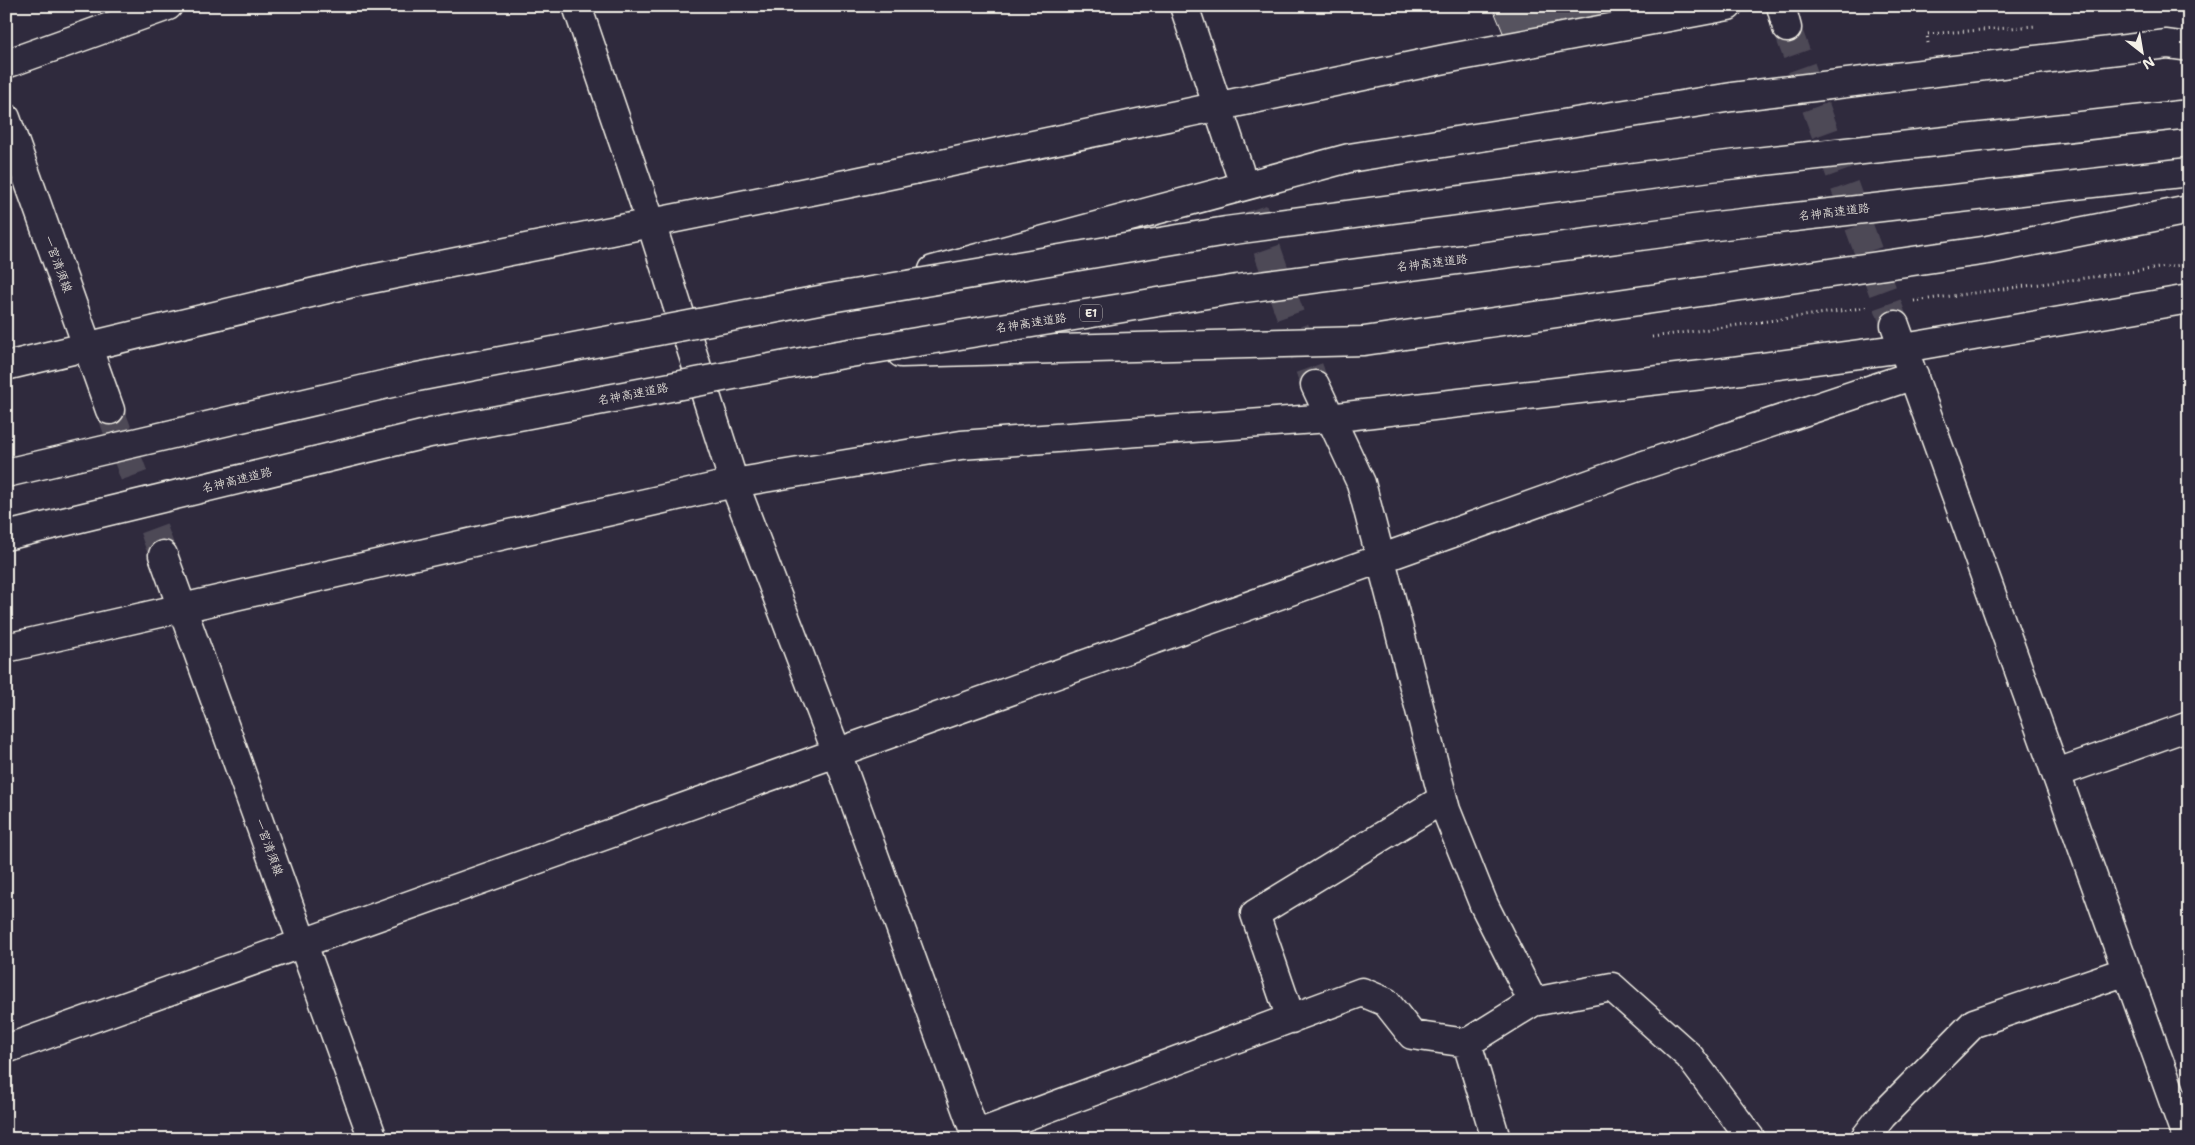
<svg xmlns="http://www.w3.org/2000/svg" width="2195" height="1145" font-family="'Shantell Sans','Klee One',sans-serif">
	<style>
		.building { fill: #56525f; stroke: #f4f1e8; filter: url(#shadow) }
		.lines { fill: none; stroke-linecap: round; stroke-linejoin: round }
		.minor-tunnel { stroke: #4d4857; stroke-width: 28; stroke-dasharray: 28 14; stroke-linecap: butt }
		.major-tunnel { stroke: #4d4857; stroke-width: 28; stroke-dasharray: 28 14; stroke-linecap: butt }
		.minor-casing { stroke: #f4f1e8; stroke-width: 31 }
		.major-casing { stroke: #f4f1e8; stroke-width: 31 }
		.path { stroke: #f4f1e8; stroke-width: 3; stroke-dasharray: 1 4; stroke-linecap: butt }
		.minor { stroke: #2f2a3d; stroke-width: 28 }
		.major { stroke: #2f2a3d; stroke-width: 28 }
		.highway-bridge-casing { stroke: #f4f1e8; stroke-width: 31; stroke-linecap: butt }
		.highway-bridge { stroke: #2f2a3d; stroke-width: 28 }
		.labels { text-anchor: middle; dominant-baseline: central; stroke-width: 4; stroke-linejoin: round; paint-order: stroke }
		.shield { fill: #2f2a3d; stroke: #b9b5b5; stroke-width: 1 }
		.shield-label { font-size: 11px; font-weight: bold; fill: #f4f1e8 }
		.street-label { font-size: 12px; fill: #f4f1e8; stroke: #2f2a3d }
	</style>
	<defs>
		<filter id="shadow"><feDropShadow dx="3" dy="5.5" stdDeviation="0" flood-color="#0009"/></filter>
	</defs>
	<rect width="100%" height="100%" fill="#2f2a3d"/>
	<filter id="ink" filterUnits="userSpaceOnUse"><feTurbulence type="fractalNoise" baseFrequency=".02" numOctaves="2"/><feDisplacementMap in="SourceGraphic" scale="10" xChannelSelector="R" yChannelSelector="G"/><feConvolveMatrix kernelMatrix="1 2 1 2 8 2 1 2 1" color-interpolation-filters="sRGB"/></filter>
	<g filter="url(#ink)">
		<path class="building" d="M1492,6H1728L1509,47Z"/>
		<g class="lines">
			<path class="minor-tunnel" d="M1787,28L1895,325
				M1239,170L1315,385"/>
			<path class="major-tunnel" d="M110,410L163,555"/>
			<defs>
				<path id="minor" d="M577,6L651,223L734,483L837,753L977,1139
					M1184,6L1239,170
					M1781,6L1787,28
					M6,64L168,6
					M933,270L1349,158L1732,97L2167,44L2189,47
					M1895,325L2187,1139
					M901,353L1364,341L1988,250L2189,210
					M6,366L361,281L851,183L1445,59L1728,6
					M1315,385L1361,483L1446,810L1484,905L1533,1002
					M6,648L734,483L961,445L1329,418L1711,374L1904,348L2189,299
					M2057,773L2189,726
					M1291,1019L1255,914L1443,799
					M1467,1043L1496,1139
					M6,1049L1635,468L1914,375
					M975,1135L1362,992L1386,1002L1412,1035L1467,1043L1533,1002L1612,987L1689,1056L1751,1139
					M1864,1139L1882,1116L1974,1023L2127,971"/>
				<path id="major" d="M6,118L110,410
					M163,555L373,1139"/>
			</defs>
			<use href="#minor" class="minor-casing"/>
			<use href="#major" class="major-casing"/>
			<path class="path" d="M1928,43L1927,34L2036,26
				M1914,301L2189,264
				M1652,337L1869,307"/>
			<use href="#minor" class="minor"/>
			<use href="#major" class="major"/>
			<defs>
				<path id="highway-bridge" d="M6,473L417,377L830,298L1226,231L1710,167L2189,114
					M6,536L430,433L838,355L1237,289L1716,226L2189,172"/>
			</defs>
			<use href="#highway-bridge" class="highway-bridge-casing"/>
			<use href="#highway-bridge" class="highway-bridge"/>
		</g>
	</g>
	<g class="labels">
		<rect class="shield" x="1080" y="304.5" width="22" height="17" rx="4"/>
		<g class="shield-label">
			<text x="1091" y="313">E1</text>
		</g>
		<g class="street-label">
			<text transform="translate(1834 212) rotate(-7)">名神高速道路</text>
			<text transform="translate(1432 263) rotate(-7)">名神高速道路</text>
			<text transform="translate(58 264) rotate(70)">一宮清須線</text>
			<text transform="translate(1031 323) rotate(-9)">名神高速道路</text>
			<text transform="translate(633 394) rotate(-11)">名神高速道路</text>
			<text transform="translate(237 480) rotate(-14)">名神高速道路</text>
			<text transform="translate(269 847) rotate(70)">一宮清須線</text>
		</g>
	</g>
	<rect width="2195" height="1145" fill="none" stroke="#2f2a3d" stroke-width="25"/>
	<rect x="12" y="12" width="2170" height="1120" fill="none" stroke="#f4f1e8" stroke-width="2" filter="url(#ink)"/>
	<g transform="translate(2142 52) rotate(149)" stroke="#2f2a3d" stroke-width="4" paint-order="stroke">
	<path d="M0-4L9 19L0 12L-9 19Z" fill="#f4f1e8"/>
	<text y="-8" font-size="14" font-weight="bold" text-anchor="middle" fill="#f4f1e8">N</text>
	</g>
</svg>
